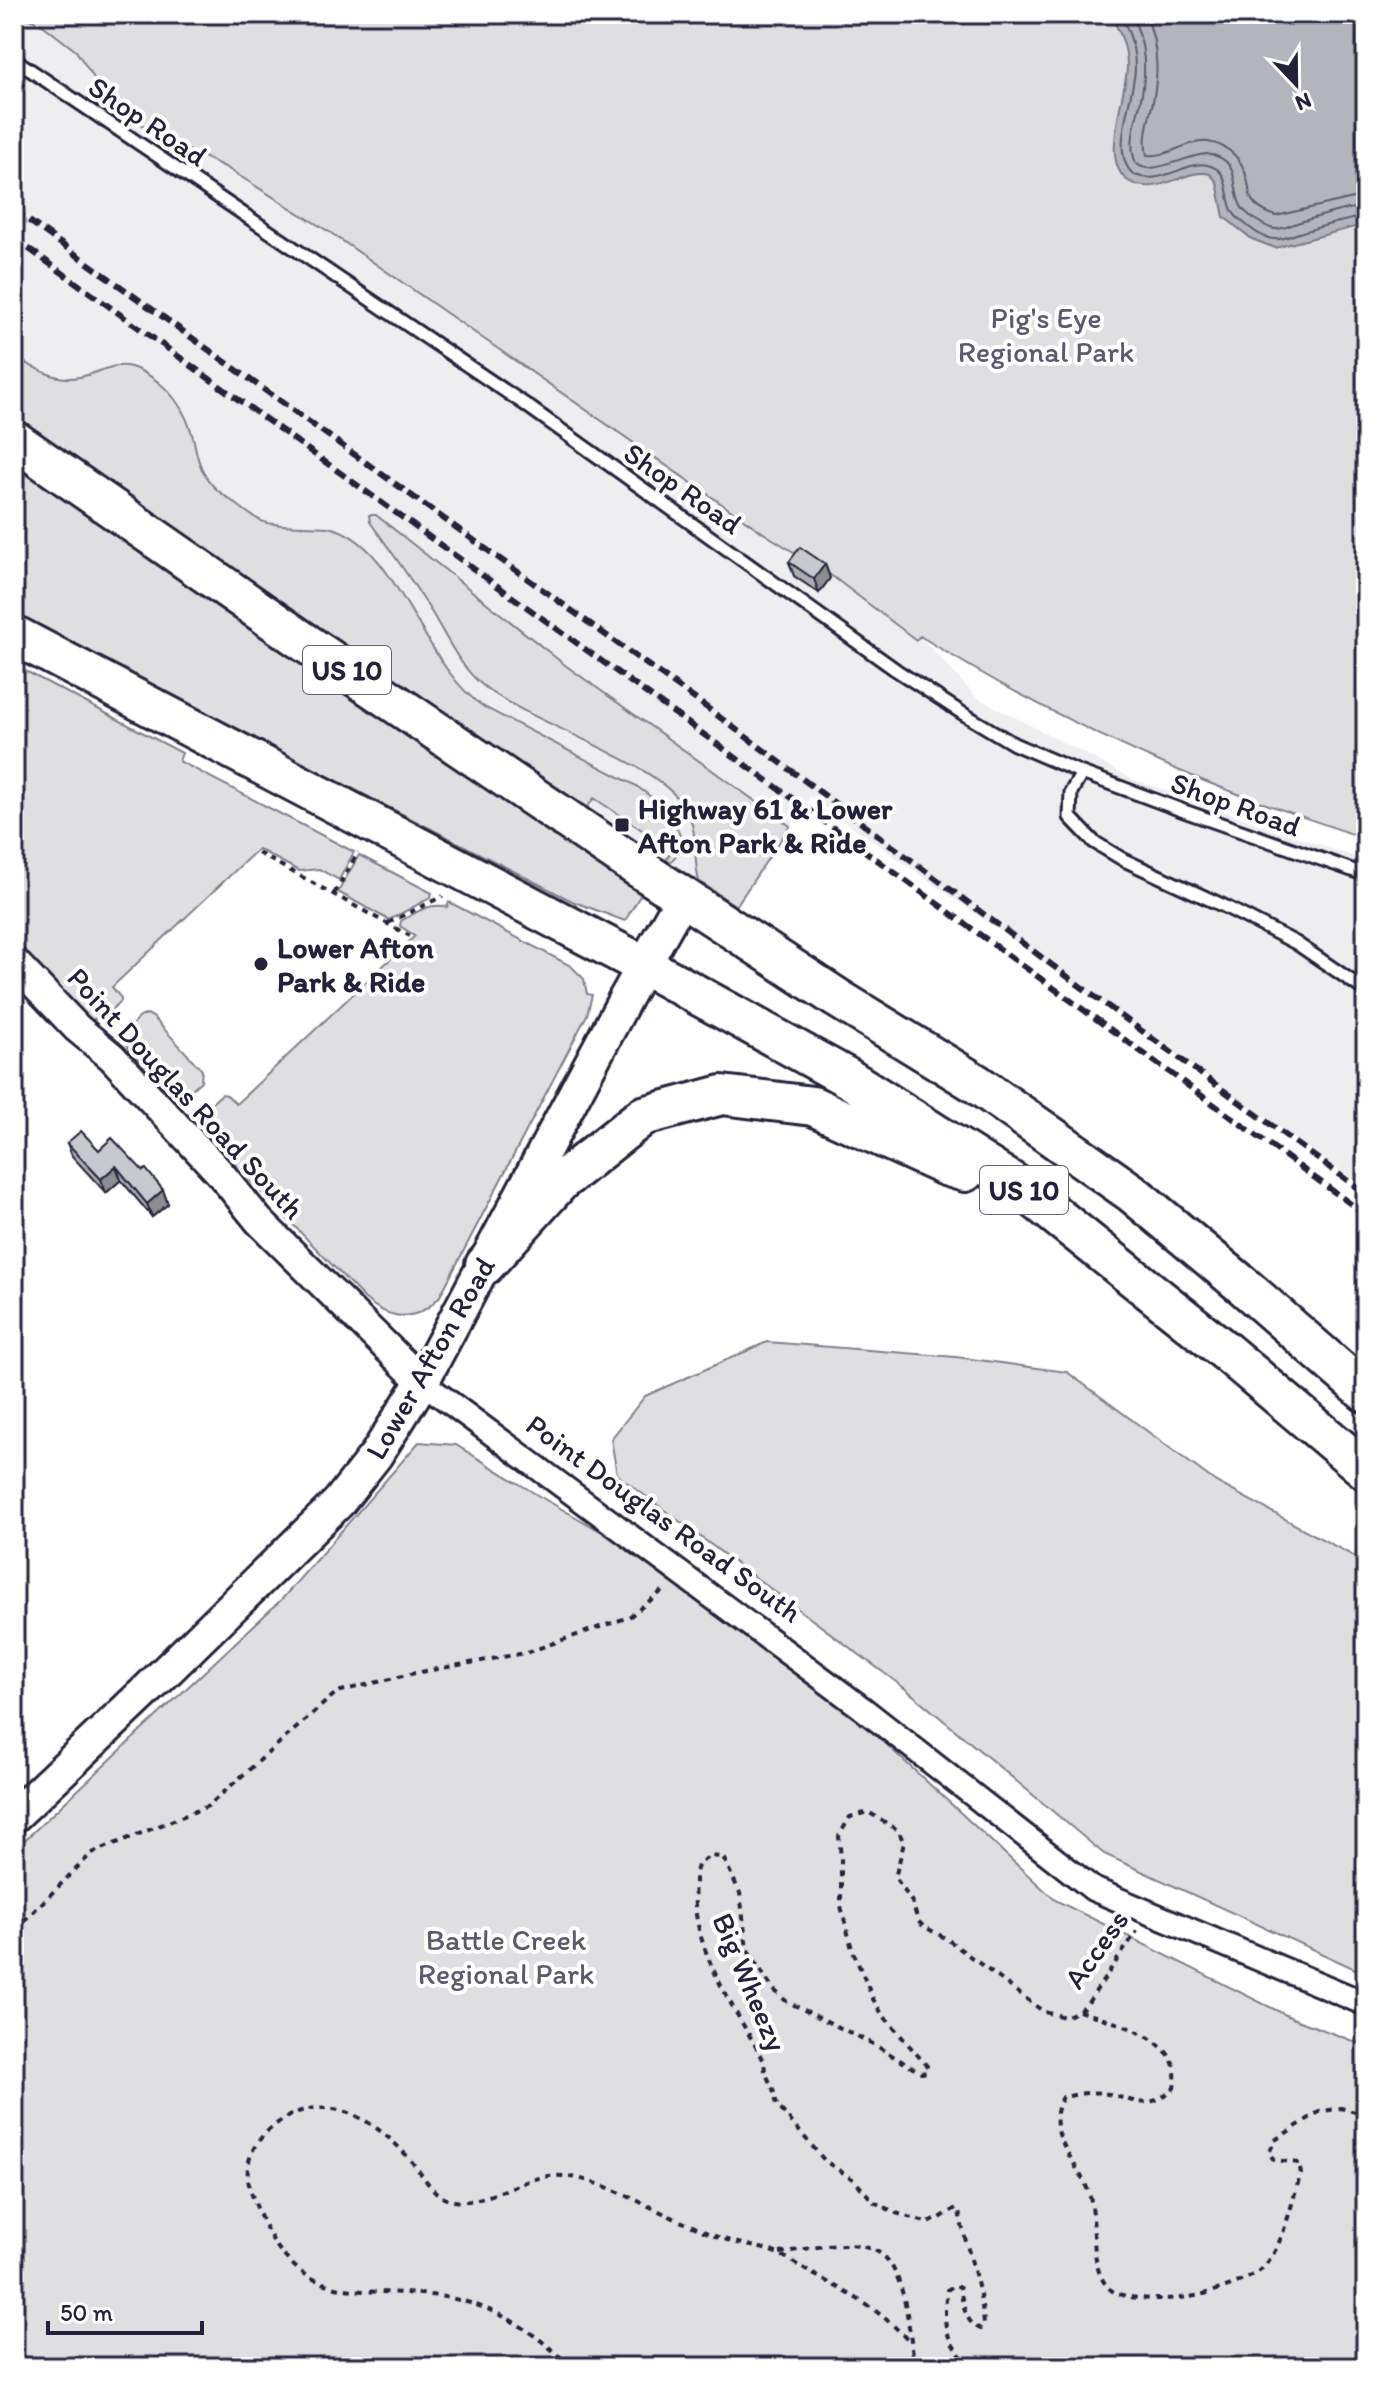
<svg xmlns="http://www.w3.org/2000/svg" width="1380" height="2381" font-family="Itim,sans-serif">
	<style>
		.built { fill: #eeeef1 }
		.green { fill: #dfdfe2; stroke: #80808e; stroke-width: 2 }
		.water { fill: #b4b4bc; stroke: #7a7a88; stroke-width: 2 }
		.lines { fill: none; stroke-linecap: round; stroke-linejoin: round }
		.shore { stroke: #5c5c6f; stroke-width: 2 }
		.service-casing { stroke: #22223b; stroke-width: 17 }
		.minor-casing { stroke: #22223b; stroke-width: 28 }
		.tertiary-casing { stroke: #22223b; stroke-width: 34 }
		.secondary-casing { stroke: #22223b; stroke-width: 38 }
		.trunk-casing { stroke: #22223b; stroke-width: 44 }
		.path { stroke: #22223b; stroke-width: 4; stroke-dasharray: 6 6; stroke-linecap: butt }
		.service { stroke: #fff; stroke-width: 11 }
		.minor { stroke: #fff; stroke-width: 22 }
		.tertiary { stroke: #fff; stroke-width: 28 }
		.secondary { stroke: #fff; stroke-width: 32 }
		.trunk { stroke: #fff; stroke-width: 38 }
		.rail { stroke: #22223b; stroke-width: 6; stroke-dasharray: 12 6; stroke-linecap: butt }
		.wall { fill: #acacb2; stroke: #22223b; stroke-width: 2 }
		.shaded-wall { fill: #8c8c91; stroke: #22223b; stroke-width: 2 }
		.building { fill: #c8c8cf; stroke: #22223b; stroke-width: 2 }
		.poi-dot { fill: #22223b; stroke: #fff; stroke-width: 3 }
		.labels { text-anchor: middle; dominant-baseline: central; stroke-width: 8; stroke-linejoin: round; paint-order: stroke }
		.shield { fill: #fff; stroke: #646476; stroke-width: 2 }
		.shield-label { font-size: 28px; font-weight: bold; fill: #22223b }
		.street-label { font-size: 30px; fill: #22223b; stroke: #fff }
		.park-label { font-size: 30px; fill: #5b5b6d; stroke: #fff }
		.poi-label { font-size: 30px; font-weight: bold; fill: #22223b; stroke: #fff; text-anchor: start }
	</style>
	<rect width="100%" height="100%" fill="#fff"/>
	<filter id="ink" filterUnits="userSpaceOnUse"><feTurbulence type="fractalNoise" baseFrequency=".0125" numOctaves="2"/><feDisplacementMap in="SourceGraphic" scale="16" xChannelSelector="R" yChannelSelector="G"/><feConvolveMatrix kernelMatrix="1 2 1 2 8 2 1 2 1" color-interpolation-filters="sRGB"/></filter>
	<g filter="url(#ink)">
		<path class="built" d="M14,15L39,19L919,635L976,697L1133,779L1366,861V1189L810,797L736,906L539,779L14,416Z"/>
		<path class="green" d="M14,14H1366V839C1308,818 1249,800 1192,776C1098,737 1006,690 920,636L916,640L832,576L765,534L331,233L225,167L170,142L123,113L106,96L76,51L44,26L30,19L14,16Z
			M14,357C31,365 51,379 70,378C98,378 111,356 141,371C170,386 186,409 194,441C196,453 199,465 205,475C212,488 225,496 236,504C246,511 255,520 267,523C286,527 308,525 328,527C398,541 422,667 484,707L635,785C657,800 700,835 670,862L666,860L672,850L594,798L586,809L539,779L14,416Z
			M14,458L628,881L641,894L625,921L572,901L324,774L210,722L14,619Z
			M369,515H376L381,519L565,665L790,826L736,906L699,881C693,860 698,836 689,815C665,760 528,725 480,683C459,665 446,636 432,613C413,582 392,552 370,522Z
			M14,665L182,753L179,761L354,852L339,880L319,869L299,871L258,849L112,987L121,998V1001C109,1012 100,1025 83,1017L14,946Z
			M359,855L432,893L430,898L389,920L338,892Z
			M449,902L571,966L584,979L587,994L592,995L587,1015L440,1296C416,1324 389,1320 364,1298L214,1143C193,1120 201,1112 222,1094L227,1095L236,1104L415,936L400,926L401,921C415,913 430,902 447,907Z
			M147,1014L153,1017L202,1070L201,1081L185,1095H171L130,1051L125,1041V1031L140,1017Z
			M767,1342L956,1357L1067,1372L1216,1482L1361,1560L1366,1566V1974L1104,1854L907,1690L617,1475L611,1439L645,1396Z
			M419,1442L456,1445L539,1496L744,1613L1055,1900L1292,2018L1366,2046V2367H14V1850L282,1599Z"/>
		<path class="water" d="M1109,14H1366V224L1275,248L1252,239L1224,217L1217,182L1210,174C1187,168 1165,192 1138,185C1093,174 1127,96 1127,66C1127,47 1120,30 1109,14Z"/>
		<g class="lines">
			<path class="shore" d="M1119,14C1130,30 1135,50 1135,69C1134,97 1109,153 1133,174C1163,188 1188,157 1211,166C1234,174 1222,205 1238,218C1248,226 1261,239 1275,239C1282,240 1292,235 1299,233C1321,227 1344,219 1366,217
				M1131,14C1146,43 1147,72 1140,104C1136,120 1129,141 1134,158C1140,183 1190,153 1207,154C1242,158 1231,188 1241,206C1245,214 1267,229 1276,229C1284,229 1293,224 1300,222C1321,216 1344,208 1366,207
				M1145,14C1159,44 1159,75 1152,106C1148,122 1143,140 1147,155C1168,158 1186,140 1208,142C1229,145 1243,160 1247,179C1249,185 1249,192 1251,198C1255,207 1267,213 1276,216L1366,195"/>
			<defs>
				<path id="service" d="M14,59L526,405L896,670L962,713L1014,744L1082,773L1184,811L1366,875
					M1082,773L1071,792L1070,817L1094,842L1124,860L1224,906L1296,943L1366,991"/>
				<path id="minor" d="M422,1382L862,1708L1093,1889L1366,2004"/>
				<path id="tertiary" d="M14,962L77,1028L112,1057L220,1173L259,1221L422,1382"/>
				<path id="secondary" d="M14,1816L143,1694L339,1502L376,1455L422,1382L626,997L683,896"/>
				<path id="trunk" d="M14,440L297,637L630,862L837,998L977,1084L1132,1193L1240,1283L1366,1393
					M14,635L643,965L848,1078L1020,1187L1224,1350L1366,1470
					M485,1265L560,1182L643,1116L722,1095L813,1106L945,1166L965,1172"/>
			</defs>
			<use href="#service" class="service-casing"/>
			<use href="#minor" class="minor-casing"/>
			<use href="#tertiary" class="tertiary-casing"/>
			<use href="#secondary" class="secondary-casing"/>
			<use href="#trunk" class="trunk-casing"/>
			<path class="path" d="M258,853L410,936
				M334,894L358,852
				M388,923L443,896
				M14,1928L28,1917L92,1853L208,1806L337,1692L415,1673L525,1653L629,1617L666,1588
				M1079,2011C1107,2020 1153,2031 1170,2057C1176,2066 1176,2078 1174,2088C1145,2114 1133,2098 1102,2093C1090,2091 1075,2095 1063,2097C1041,2133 1081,2163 1090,2197C1098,2224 1087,2270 1111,2290C1126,2302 1181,2300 1200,2295C1216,2291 1251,2279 1262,2269C1284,2247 1291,2202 1301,2174L1299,2163L1274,2160L1269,2153L1275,2140L1319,2112L1341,2108L1366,2115
				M780,2253C807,2249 854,2238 878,2252C907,2268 909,2337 915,2367
				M571,2367C541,2338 510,2315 470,2303C383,2276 305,2324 259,2213C250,2190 242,2174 253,2150C261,2133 282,2118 298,2112C342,2096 386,2130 412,2162C421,2173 431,2191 444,2198C473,2212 519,2179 549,2176C592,2172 646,2207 685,2223C698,2228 710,2235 724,2239C741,2245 759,2246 776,2253C785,2256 794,2263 802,2268C842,2290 881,2308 910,2343
				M971,2367C945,2340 942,2328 947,2290L955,2285L960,2287C963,2303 964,2323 981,2329L984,2326C982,2286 966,2250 959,2211L956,2208L940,2218L928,2223L896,2213L874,2202L854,2180L825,2161L777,2105L773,2089L765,2072L764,2061C734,2006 689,1947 695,1882C695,1876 696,1869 699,1864C702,1861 706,1859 709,1856L723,1857L740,1893L747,1949L773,1989L786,2001L875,2045L921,2073L927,2072V2066L882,2014L873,1999L852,1949L841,1906V1859L839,1836L850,1817L868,1812L898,1830L904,1843L896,1874L897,1880L912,1902L918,1921L923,1926L947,1939L1044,2012L1065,2017L1079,2011L1087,2004L1137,1931"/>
			<use href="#service" class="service"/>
			<use href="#minor" class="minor"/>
			<use href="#tertiary" class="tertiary"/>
			<use href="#secondary" class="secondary"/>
			<use href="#trunk" class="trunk"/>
			<path class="rail" d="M14,210L706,707L1076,983L1366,1194
				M14,238L803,806L1366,1215"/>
		</g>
		<path class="wall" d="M789,562L825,564L830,578L819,593L794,576Z
			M67,1143L99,1150L143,1171L163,1190L168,1204L152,1217L121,1180L106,1193L72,1156Z"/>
		<path class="shaded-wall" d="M825,564L830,578L819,593L814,579Z
			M116,1166L121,1180L106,1193L101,1179Z
			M163,1190L168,1204L152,1217L147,1204Z"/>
		<path class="building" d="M800,547L825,564L814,579L789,562Z
			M81,1131L99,1150L112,1138L143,1171L146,1169L163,1190L147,1204L116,1166L101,1179L67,1143Z"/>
	</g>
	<g class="poi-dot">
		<rect x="614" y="817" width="16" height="16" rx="4"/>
		<circle cx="261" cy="964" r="8"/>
	</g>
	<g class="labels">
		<g class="shield">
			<rect x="303" y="646" width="88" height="48" rx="6"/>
			<rect x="980" y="1166" width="88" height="48" rx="6"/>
		</g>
		<g class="shield-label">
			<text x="347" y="670">US 10</text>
			<text x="1024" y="1190">US 10</text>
		</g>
		<g class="street-label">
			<text transform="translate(148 121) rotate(34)">Shop Road</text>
			<text transform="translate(683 488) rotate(35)">Shop Road</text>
			<text transform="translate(1236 804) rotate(20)">Shop Road</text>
			<text transform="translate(186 1093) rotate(47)">Point Douglas Road South</text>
			<text transform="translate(430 1358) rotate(-60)">Lower Afton Road</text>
			<text transform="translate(664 1518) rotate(36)">Point Douglas Road South</text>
			<text transform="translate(1096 1949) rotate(-55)">Access</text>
			<text transform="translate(750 1982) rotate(67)">Big Wheezy</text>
		</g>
		<g class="park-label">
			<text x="1046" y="317">Pig's Eye<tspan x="1046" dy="34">Regional Park</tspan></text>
			<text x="506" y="1939">Battle Creek<tspan x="506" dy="34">Regional Park</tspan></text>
		</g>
		<g class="poi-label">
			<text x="638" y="808">Highway 61 &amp; Lower<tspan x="638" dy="34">Afton Park &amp; Ride</tspan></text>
			<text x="277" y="947">Lower Afton<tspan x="277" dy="34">Park &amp; Ride</tspan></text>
		</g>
	</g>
	<rect width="1380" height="2381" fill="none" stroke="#fff" stroke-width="48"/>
	<rect x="24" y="24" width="1332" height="2333" fill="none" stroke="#22223b" stroke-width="3" filter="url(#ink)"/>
	<g transform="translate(1296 84) rotate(158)" stroke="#ffffff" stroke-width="6" paint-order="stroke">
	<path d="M0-6L14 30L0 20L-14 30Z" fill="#22223b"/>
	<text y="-12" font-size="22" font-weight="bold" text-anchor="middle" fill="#22223b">N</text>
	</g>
	<path d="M48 2321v12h154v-12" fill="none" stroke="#22223b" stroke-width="4"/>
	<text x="60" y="2321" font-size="24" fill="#22223b" stroke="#ffffff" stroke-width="6" paint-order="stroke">50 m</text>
</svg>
